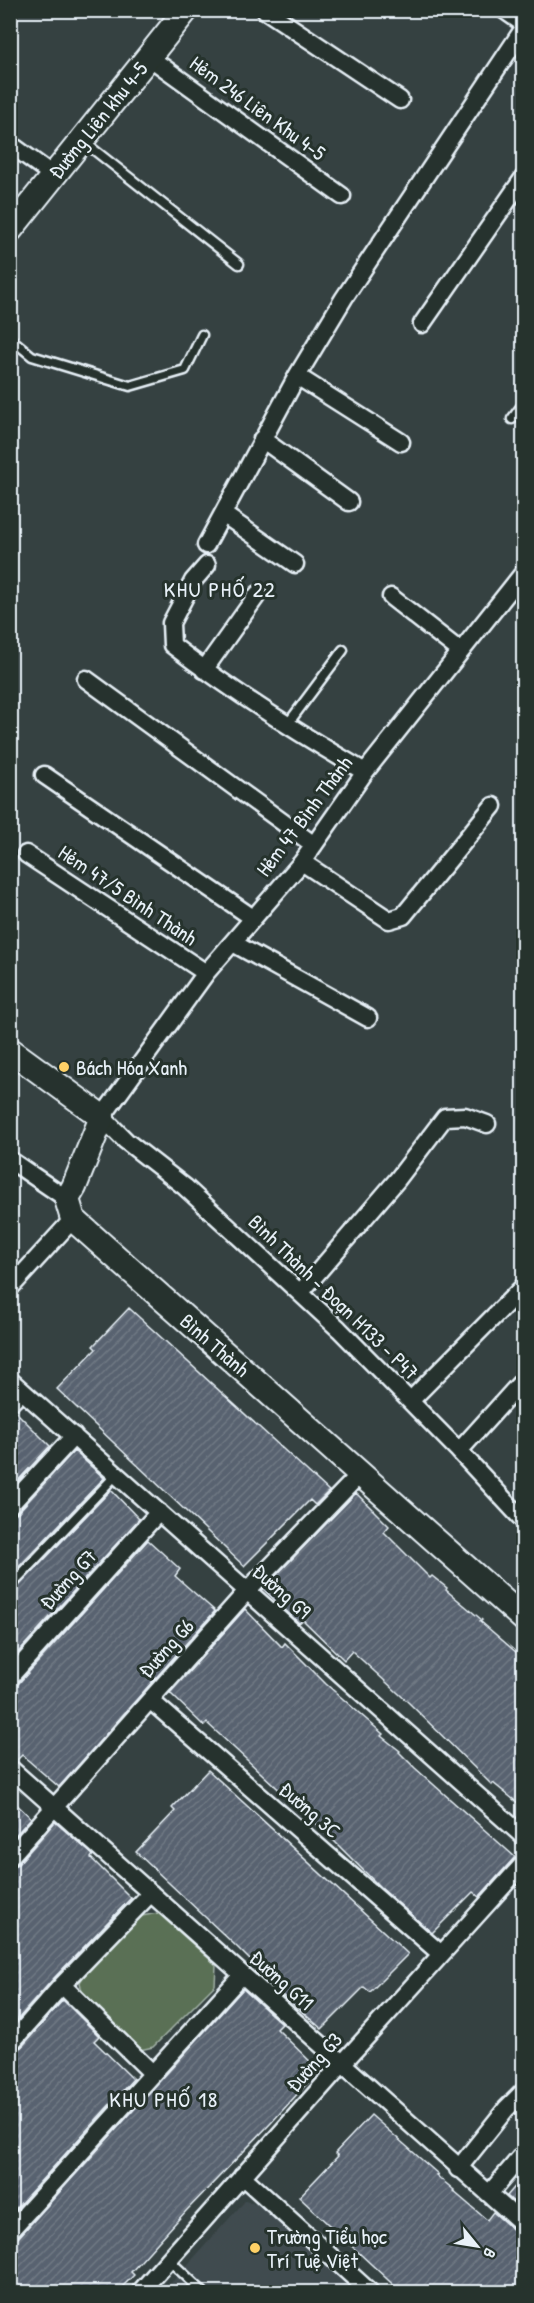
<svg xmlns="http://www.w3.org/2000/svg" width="534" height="2303" font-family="'Patrick Hand',sans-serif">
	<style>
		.built { fill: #404b4f }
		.green { fill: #5a7054; stroke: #a1b0a6; stroke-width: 1.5 }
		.building { fill: url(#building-hatch); stroke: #e8f1f8; stroke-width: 1.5 }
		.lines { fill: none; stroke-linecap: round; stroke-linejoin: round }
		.lane-casing { stroke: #e8f1f8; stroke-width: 13 }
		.street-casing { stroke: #e8f1f8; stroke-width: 21 }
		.secondary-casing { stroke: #e8f1f8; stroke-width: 28 }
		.lane { stroke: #26332d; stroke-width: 8 }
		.street { stroke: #26332d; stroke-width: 16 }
		.secondary { stroke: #26332d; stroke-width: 24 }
		.poi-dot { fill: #ffd166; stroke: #26332d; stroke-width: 2 }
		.labels { text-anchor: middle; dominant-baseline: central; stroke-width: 6; stroke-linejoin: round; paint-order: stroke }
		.street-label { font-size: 21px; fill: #e8f1f8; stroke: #26332d }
		.poi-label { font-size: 21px; fill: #e8f1f8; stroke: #26332d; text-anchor: start }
		.neighbourhood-label { font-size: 22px; letter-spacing: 1.5px; fill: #e8f1f8; stroke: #26332d }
	</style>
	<defs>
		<pattern id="building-hatch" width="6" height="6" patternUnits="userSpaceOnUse" patternTransform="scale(1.5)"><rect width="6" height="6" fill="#58626f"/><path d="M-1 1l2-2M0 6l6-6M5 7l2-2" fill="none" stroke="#707984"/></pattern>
	</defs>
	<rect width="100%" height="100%" fill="#354141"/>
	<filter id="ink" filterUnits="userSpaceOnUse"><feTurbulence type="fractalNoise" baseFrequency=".0167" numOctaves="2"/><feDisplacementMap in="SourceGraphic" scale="12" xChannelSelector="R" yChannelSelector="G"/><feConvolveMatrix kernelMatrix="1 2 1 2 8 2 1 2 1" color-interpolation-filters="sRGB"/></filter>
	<g filter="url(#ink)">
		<path class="built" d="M245,2201L258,2204L355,2292H163Z"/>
		<path class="green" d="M158,1913L216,1965L215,1985L153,2047L140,2050L131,2046L82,1992L80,1982L87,1971L142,1916Z"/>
		<path class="building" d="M129,1308L329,1491L315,1505L310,1500L244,1566L57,1389L96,1349L93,1346Z
			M16,1412L50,1446L10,1489V1415Z
			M74,1451L104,1478L10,1576V1515L18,1512Z
			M111,1490L139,1519L10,1661V1592L15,1590Z
			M356,1493L389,1526L384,1532L430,1578L432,1576L447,1588L446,1590L482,1620L480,1621L524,1659V1808L493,1783L492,1785L409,1703L352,1651L344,1660L303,1620L299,1623L263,1589Z
			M148,1540L180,1569L175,1576L215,1611L59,1787L22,1755L17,1760L10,1758V1687L18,1684Z
			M245,1609L282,1647L285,1643L326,1684L383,1734L381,1736L400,1751L399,1752L415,1768L515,1857L479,1897L473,1892L432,1933L380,1887L328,1835L207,1723L204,1726L170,1693Z
			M208,1770L408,1954L370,1992L364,1987L322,2029L255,1972L258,1968L237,1947L136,1852L175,1811L172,1808Z
			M10,1798L31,1818L10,1841Z
			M55,1822L93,1855L91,1858L131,1898L54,1978L10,2028V1867L18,1864Z
			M243,1989L282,2024L277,2029L319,2070L272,2122L186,2211L131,2272L134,2275L117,2292H10V2241L18,2238Z
			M63,2000L99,2036L94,2041L133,2079L10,2215V2054L18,2051Z
			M371,2115L438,2174L436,2175L454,2190L453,2191L487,2220L493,2212L517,2233L524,2235V2292H401L299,2197L338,2156L335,2153Z
			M524,2176V2211L507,2196Z"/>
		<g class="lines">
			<defs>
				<path id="lane" d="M84,142L239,264
					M10,338L32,356L130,386L185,370L202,335
					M512,419L524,403
					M287,725L343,650
					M10,1409L26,1393
					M10,1586L117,1474
					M169,2260L203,2292"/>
				<path id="street" d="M265,10L400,100
					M504,10L524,24
					M149,57L342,196
					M10,144L54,176
					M422,324L524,177
					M297,376L401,442
					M262,439L349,502
					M223,514L295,564
					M206,545L297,376L344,298L524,28
					M207,565L193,581L171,623L172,645C233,692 298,733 365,772
					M524,572L365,772L302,862L206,973L102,1117L126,1141L185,1187L339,1329L459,1451L524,1521
					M391,597L460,651
					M204,670L258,594
					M86,679L314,845
					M44,775L253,918
					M26,854L206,973
					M302,862L389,920L403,916L493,806
					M233,943L368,1018
					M10,1160L67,1199
					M10,1288L73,1219
					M300,1293L397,1180L445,1117L465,1116L487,1124
					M10,1380L524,1837
					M410,1401L524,1286
					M459,1451L524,1379
					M10,1505L74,1436
					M10,1677L159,1512
					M150,1700L441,1954
					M10,1768L524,2225
					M10,1857L247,1591L361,1473
					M62,1985L152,2073
					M10,2044L62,1985L151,1893
					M458,2169L506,2109L524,2091
					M242,2176L370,2292
					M489,2194L524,2153
					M10,2231L242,1975
					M140,2292L342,2064L524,1863"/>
				<path id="secondary" d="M10,230L186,10
					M10,1050L102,1117L74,1187L67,1199L73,1219L524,1619"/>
			</defs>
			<use href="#lane" class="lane-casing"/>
			<use href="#street" class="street-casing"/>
			<use href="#secondary" class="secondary-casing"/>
			<use href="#lane" class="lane"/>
			<use href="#street" class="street"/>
			<use href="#secondary" class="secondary"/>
		</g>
	</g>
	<g class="poi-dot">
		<circle cx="64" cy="1067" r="6"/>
		<circle cx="255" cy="2248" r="6"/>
	</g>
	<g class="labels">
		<g class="street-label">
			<text transform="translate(258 108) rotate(36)">Hẻm 246 Liên Khu 4-5</text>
			<text transform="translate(98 120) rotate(-51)">Đường Liên khu 4-5</text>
			<text transform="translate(304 816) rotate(-53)">Hẻm 47 Bình Thành</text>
			<text transform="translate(128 895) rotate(34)">Hẻm 47/5 Bình Thành</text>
			<text transform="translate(334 1297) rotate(44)">Bình Thành - Đoạn H133 - P47</text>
			<text transform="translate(215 1345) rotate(41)">Bình Thành</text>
			<text transform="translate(68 1579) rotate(-48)">Đường G7</text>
			<text transform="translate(282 1591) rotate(42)">Đường G9</text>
			<text transform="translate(166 1648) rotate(-48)">Đường G6</text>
			<text transform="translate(310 1810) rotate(41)">Đường 3C</text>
			<text transform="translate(282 1980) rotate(42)">Đường G11</text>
			<text transform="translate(314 2062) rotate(-48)">Đường G3</text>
		</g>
		<g class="poi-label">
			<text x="76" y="1067">Bách Hóa Xanh</text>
			<text x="267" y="2236">Trường Tiểu học<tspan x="267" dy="24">Trí Tuệ Việt</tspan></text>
		</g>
		<g class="neighbourhood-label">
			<text x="220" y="589">KHU PHỐ 22</text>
			<text x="164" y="2099">KHU PHỐ 18</text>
		</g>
	</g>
	<rect width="534" height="2303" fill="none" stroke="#26332d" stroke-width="36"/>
	<rect x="18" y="18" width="498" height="2267" fill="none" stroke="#e8f1f8" stroke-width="2" filter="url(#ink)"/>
	<g transform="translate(477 2246) rotate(120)" stroke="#26332d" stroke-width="4.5" paint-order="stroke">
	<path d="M0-4.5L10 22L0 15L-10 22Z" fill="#e8f1f8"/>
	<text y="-9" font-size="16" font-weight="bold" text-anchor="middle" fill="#e8f1f8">B</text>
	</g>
</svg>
